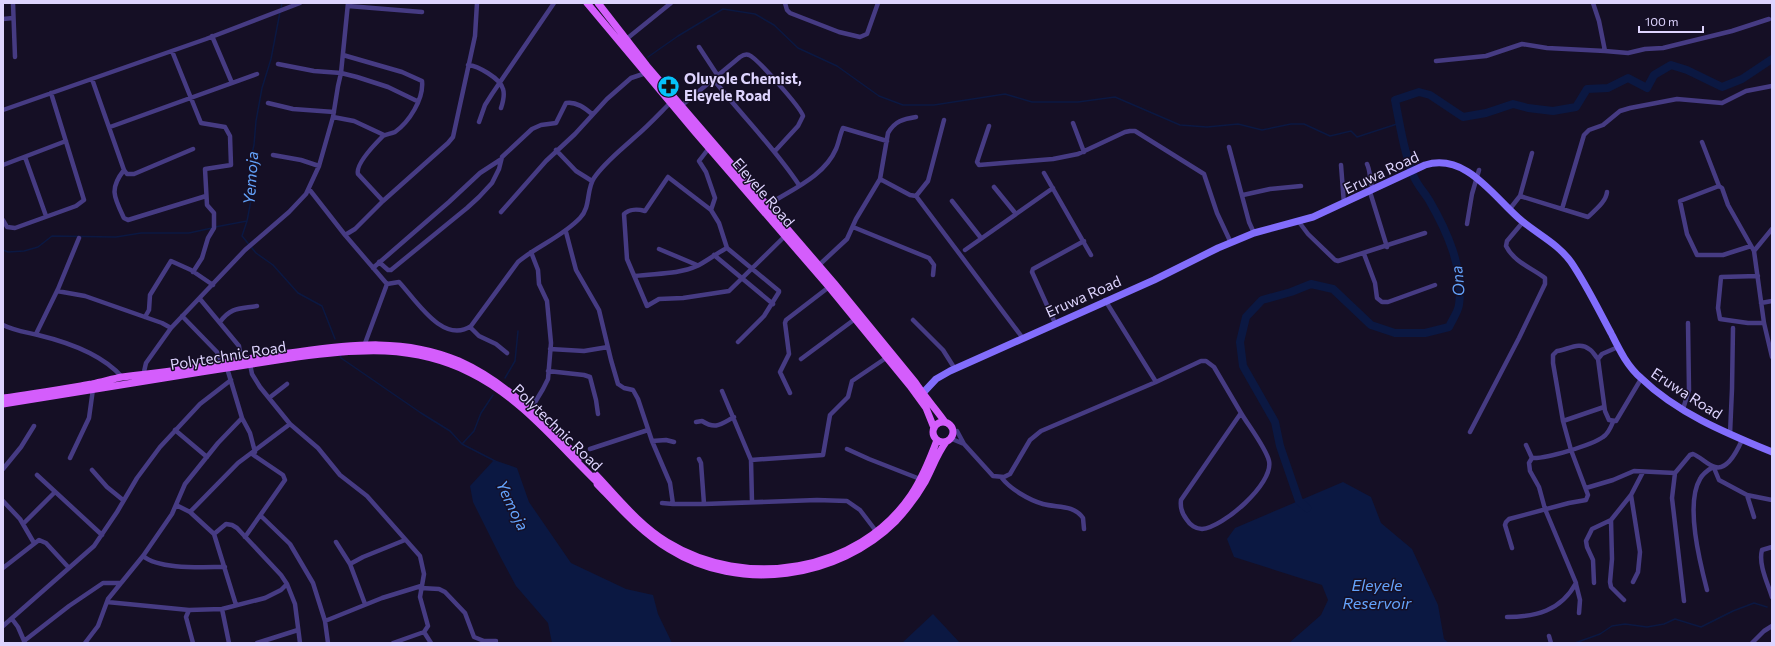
<svg xmlns="http://www.w3.org/2000/svg" width="1775" height="646" font-family="Commissioner,sans-serif">
	<style>
		.water { fill: #0b1842 }
		.lines { fill: none; stroke-linecap: round; stroke-linejoin: round }
		.stream { stroke: #0b1842; stroke-width: 1.5 }
		.river { stroke: #0b1842; stroke-width: 8 }
		.street { stroke: #463b83; stroke-width: 4.5 }
		.secondary { stroke: #826dfc; stroke-width: 7 }
		.primary { stroke: #d45dfc; stroke-width: 7 }
		.labels { text-anchor: middle; dominant-baseline: central; stroke-width: 3; stroke-linejoin: round; paint-order: stroke }
		.poi-label { font-size: 15px; font-weight: bold; fill: #ded4fe; stroke: #150f25; text-anchor: start }
		.street-label { font-size: 15px; fill: #ded4fe; stroke: #150f25 }
		.water-label { font-size: 16px; font-style: italic; fill: #64a3fc; stroke: #150f25 }
	</style>
	<rect width="100%" height="100%" fill="#150f25"/>
	<path class="water" d="M494,460L517,468L529,502L571,563L626,589L653,595L658,614L672,643H552L548,623L516,586L501,558L473,502L470,486Z
		M1343,482L1371,497L1381,523L1412,549L1438,605L1444,639L1449,643H1289L1321,615L1328,600L1322,585L1234,557L1227,539L1235,528Z
		M933,614L960,643H902Z"/>
	<g class="lines">
		<path class="stream" d="M281,8L282,3
			M280,12L271,59L262,88L256,121L254,145L250,162L252,195L247,221L242,236L256,253L273,265L298,293L322,306L335,339
			M648,57L678,36L723,9L755,14L774,25L798,48L837,66L879,96L903,105H934L1005,94L1032,102H1078L1115,97L1180,125L1207,127L1238,124L1262,130L1291,124H1304L1330,136L1351,131L1357,137L1400,123
			M215,227L247,221
			M3,250L8,252L24,251L38,247L52,236L116,237L141,233H189L212,228
			M340,355L341,358L421,413L450,431L462,444L495,461
			M505,378L515,361L518,331
			M463,443L474,431L481,413L493,395
			M1575,643L1600,634L1612,626L1625,624L1647,627L1664,624L1675,619L1701,627L1733,611L1754,603L1767,607"/>
		<path class="river" d="M1307,508L1299,501L1280,446L1275,422L1243,366L1240,342L1246,317L1262,300L1291,292L1311,284L1333,289L1371,325L1395,333H1425L1449,327C1452,320 1458,312 1459,305C1464,268 1447,231 1429,200C1424,192 1418,186 1414,177C1404,152 1400,126 1395,100L1419,92L1430,95L1463,117L1486,113L1513,104L1528,108L1553,111L1576,107L1587,89L1608,88L1628,78L1647,88L1654,75L1671,65L1687,70L1722,87L1742,79L1772,59"/>
		<path class="street" d="M13,3L15,57
			M785,3L787,10L790,13L839,32L860,37L867,34L878,3
			M348,6L422,12
			M3,19L13,18
			M212,36L232,83
			M624,41L671,3
			M699,47L718,76
			M172,51L201,123L225,127L230,136L231,165L205,169L207,205L214,213V228L208,238L202,258L193,272
			M1605,51L1628,53L1645,49L1663,48L1732,31L1769,19
			M343,55L402,72L422,81C424,99 409,122 395,132C391,134 386,134 383,136C376,143 355,164 358,174L383,201
			M1436,61L1486,56L1522,44L1547,48L1605,51L1599,21L1593,3
			M278,64L314,71L341,73L357,77L388,87L417,101
			M468,65C478,66 500,78 503,89C505,95 503,102 501,108
			M92,79L124,170L127,174H134L193,149
			M714,80C742,116 774,147 799,185
			M268,103L293,109L334,112
			M681,106L740,57C743,55 746,54 749,55C757,58 801,108 803,116L798,126L775,151
			M3,110L206,39L300,3
			M333,117L354,121L384,135
			M479,122L485,105L492,94L554,3
			M1073,123L1084,152
			M989,126L977,162L979,165L1053,159L1078,154L1125,132L1130,131H1135L1204,174L1217,213L1231,243
			M110,127L257,74
			M1702,142L1719,186
			M1229,147L1249,222L1254,233
			M709,148L699,161L706,172L715,198L711,210
			M556,150L576,171L592,181
			M273,155L301,160L319,166
			M25,157L46,216
			M1367,164C1371,172 1369,181 1373,189
			M3,165L66,141
			M1341,165L1344,204
			M124,170C109,189 114,197 124,218L128,220L206,196
			M1044,173L1091,255
			M880,179L910,195L916,196L1022,337
			M994,187L1016,214
			M309,189L345,235L387,284L399,282C416,300 443,345 471,326L518,262C537,246 562,237 580,218C591,207 586,190 594,178C605,162 621,150 635,137C648,126 659,114 670,103
			M1370,192L1387,247
			M1243,195L1270,189L1301,186
			M916,196L928,181L944,120
			M1520,196L1588,217C1595,210 1606,202 1607,192
			M952,201L981,238
			M766,206C790,190 824,177 836,149C839,142 840,134 843,128L887,141
			M1562,209L1584,135L1589,130L1603,125L1620,111L1630,108L1677,99L1722,103L1746,91L1772,86
			M1509,210L1520,196L1532,153
			M501,212L546,161L575,134L607,99L631,78L646,73
			M3,220L7,227L15,228L76,206L84,200L51,93
			M1299,222L1308,234L1335,260L1338,261L1425,233
			M1467,224L1472,194L1479,170
			M853,227L929,258L934,265L933,275
			M566,232L576,270L599,310L611,360L618,384L624,388L633,390L638,399L652,441L670,483L673,504H704L817,500L847,501L860,510L876,531
			M345,235L355,229L383,201L448,143L453,137L475,36L477,3
			M1751,246L1723,255H1697L1687,234L1680,201L1719,186L1722,188L1728,205L1754,251L1764,323L1772,357
			M659,249L697,265
			M965,250L1053,188
			M1754,251L1772,229
			M1364,254L1375,283L1377,298L1382,302H1388L1435,285
			M714,255L773,304
			M379,262L388,270H391L467,208L479,197L492,183L499,169L502,157L532,129L541,125L556,123L566,103C576,101 585,108 592,114
			M818,266L847,239L856,219L880,179L888,133C895,121 903,119 916,117
			M373,268L449,202L480,173L500,160
			M635,276C656,273 677,275 697,266C707,261 717,253 727,248
			M1758,276L1721,277L1718,308L1720,319L1748,323H1764
			M57,291L85,296L162,323L171,328
			M200,299L239,346L241,360
			M1105,300L1156,382
			M1761,303L1772,301
			M182,316L217,352L222,363
			M145,317L149,310L150,295L171,261L191,270L213,285
			M913,320L943,350L955,369
			M220,322C231,307 239,309 257,306
			M1055,323L1032,272L1033,269L1084,241
			M3,325C15,331 26,332 38,335C67,342 102,354 122,377
			M470,327L479,336L496,344L507,353
			M36,334L58,289L79,238
			M738,342L764,316L779,292V291L727,248L719,223L711,210L668,177L645,211C638,209 629,209 624,214L627,259L647,306L659,299L683,298L729,291L785,236
			M364,346L387,284
			M1618,347L1602,354L1598,359L1605,411L1609,420L1616,421L1641,379
			M550,349L584,351L608,347
			M801,359L855,319
			M250,364L252,374L260,387L290,424L318,448L340,475L367,496L420,556L424,574L420,597L428,626L424,632L393,643
			M548,371L584,375L590,377L596,400L598,414
			M143,376L146,363L171,328L245,250L289,212L306,194L319,166L333,117L338,86L341,73L348,3
			M722,391L751,460L752,502
			M790,393L780,372L789,354L785,323L786,320L829,287
			M269,398L287,384
			M531,409L543,389L548,379L551,343L547,301L539,284L538,270L531,252
			M1683,409L1689,390L1688,323
			M1241,413C1248,425 1266,448 1269,461C1274,484 1222,528 1202,529C1196,529 1190,525 1187,520C1182,514 1180,508 1181,500Z
			M242,418L250,433L255,452
			M1563,421L1604,407
			M696,422L702,421C716,430 721,424 734,417
			M175,430L207,457
			M953,432L957,431L964,444L993,476L1004,477L1010,474L1030,440L1041,431L1156,382L1201,361H1206L1214,367L1241,413
			M1470,432L1519,338L1545,284V278C1532,268 1514,262 1506,246L1507,241L1523,222
			M1730,434L1732,389L1733,328
			M652,441L666,440L674,442
			M948,441L952,439L964,444
			M1526,445L1532,458C1546,459 1592,445 1603,437C1608,434 1611,427 1613,422
			M590,449L648,430
			M847,449L869,459L920,479
			M70,458L89,418L93,389
			M699,459L701,463L704,504
			M751,460L823,455L830,415L848,397L852,381L886,358
			M1714,468L1719,480L1747,495L1772,500
			M3,469L21,447L34,426
			M92,470L107,487L123,500
			M1675,473L1672,498L1684,601
			M37,475L102,535
			M1001,477C1010,489 1029,500 1043,504C1057,508 1073,504 1083,518L1084,529
			M1586,488L1613,480L1634,471L1675,473L1690,455L1693,454C1701,457 1707,465 1715,467C1728,471 1738,449 1742,440
			M1747,495L1754,517
			M3,501L20,519L34,543
			M662,503L673,504
			M176,505L190,512L214,534L236,605
			M190,512L238,463L290,424
			M261,516L290,544L313,583L325,621L328,643
			M23,524L55,492
			M214,534L226,524L232,525L237,528L281,575L287,584L295,604L300,643
			M245,537L285,480L283,475L252,454
			M336,542L350,564L365,604
			M1772,547L1762,550C1758,564 1768,584 1772,597
			M1512,548L1505,525L1506,522L1509,519L1569,503L1586,500L1588,495L1571,450L1563,421L1553,363V355L1557,351C1567,350 1580,341 1589,349C1593,351 1595,356 1598,359
			M143,556C160,570 203,567 225,567
			M350,564L363,557L405,540
			M3,568L39,540L46,543L69,568
			M1633,582L1638,572L1640,552L1631,495L1643,472
			M1594,583L1593,560L1587,547L1586,541L1592,529L1611,520
			M1576,584L1580,600L1579,613
			M421,588L439,589L445,592L465,613L474,637L484,641H496
			M1707,590C1700,563 1685,504 1700,479C1703,473 1708,470 1713,467
			M1624,600L1611,587L1610,582L1612,559L1611,520L1631,495
			M107,602L189,610L222,609L265,598L281,590L287,584
			M222,609L229,643
			M189,610L186,617L193,643
			M1507,617C1535,617 1561,611 1576,583L1545,509L1539,487L1530,471L1529,463L1532,458
			M12,619L18,627L25,643
			M325,621L382,598L421,586
			M3,626L94,546L117,512L137,478L160,447L200,404L231,380
			M424,632L431,643
			M1549,636L1551,643
			M24,641L69,606L103,583H121
			M85,643L98,626L108,599L143,556L172,514L185,484L218,443L242,418L227,368
			M257,643L298,630
			M1752,643L1764,631L1772,626"/>
		<path class="secondary" d="M922,394L936,379L950,371L1154,280L1218,248L1254,233L1313,217L1425,165C1467,152 1495,199 1522,221C1539,235 1558,244 1571,262C1586,284 1598,309 1611,333C1619,349 1627,366 1641,378C1677,413 1726,433 1772,452"/>
		<path class="primary" d="M587,3L695,132L829,287L910,386L926,408L934,428
			M598,3L647,66L834,283L915,382C924,396 935,408 945,422
			M3,398C33,394 62,389 92,384C102,382 112,379 122,377C148,374 173,371 199,367C232,361 264,356 297,352C353,344 405,338 459,361C508,383 542,421 579,458
			M3,404C69,393 135,383 201,372C233,367 265,362 297,357C358,349 413,344 471,373C520,397 558,444 597,482V484C620,508 641,532 669,549C739,593 838,579 896,521C907,509 917,496 925,482C932,469 937,454 946,442
			M933 432a10 10 0 1 1 20 0a10 10 0 1 1-20 0Z
			M596,475C618,498 639,525 667,542C745,590 858,573 911,495C923,477 930,459 937,440"/>
	</g>
	<defs>
		<symbol id="pharmacy-disc" viewBox="-11 -11 22 22"><circle r="9.5" fill="#05c3f9" stroke="#150f25"/><path d="M-2-6h4v4h4v4h-4v4h-4v-4h-4v-4h4Z" fill="#111"/></symbol>
	</defs>
	<g fill-rule="evenodd">
		<use href="#pharmacy-disc" x="656" y="74" width="25" height="25"/>
	</g>
	<g class="labels">
		<g class="poi-label">
			<text x="684" y="78">Oluyole Chemist,<tspan x="684" dy="17">Eleyele Road</tspan></text>
		</g>
		<g class="street-label">
			<text transform="translate(1381 172) rotate(-25)">Eruwa Road</text>
			<text transform="translate(764 192) rotate(49)">Eleyele Road</text>
			<text transform="translate(1083 296) rotate(-24)">Eruwa Road</text>
			<text transform="translate(228 355) rotate(-9)">Polytechnic Road</text>
			<text transform="translate(1687 393) rotate(33)">Eruwa Road</text>
			<text transform="translate(558 427) rotate(44)">Polytechnic Road</text>
		</g>
		<g class="water-label">
			<text transform="translate(250 178) rotate(-86)">Yemoja</text>
			<text transform="translate(1457 281) rotate(-95)">Ona</text>
			<text transform="translate(513 505) rotate(64)">Yemoja</text>
			<text x="1377" y="584">Eleyele<tspan x="1377" dy="18">Reservoir</tspan></text>
		</g>
	</g>
	<rect width="1775" height="646" fill="none" stroke="#ded4fe" stroke-width="8"/>
	<path d="M1639 26v6h64v-6" fill="none" stroke="#ded4fe" stroke-width="2"/>
	<text x="1645" y="26" font-size="12" fill="#ded4fe" stroke="#150f25" stroke-width="3" paint-order="stroke">100 m</text>
</svg>
